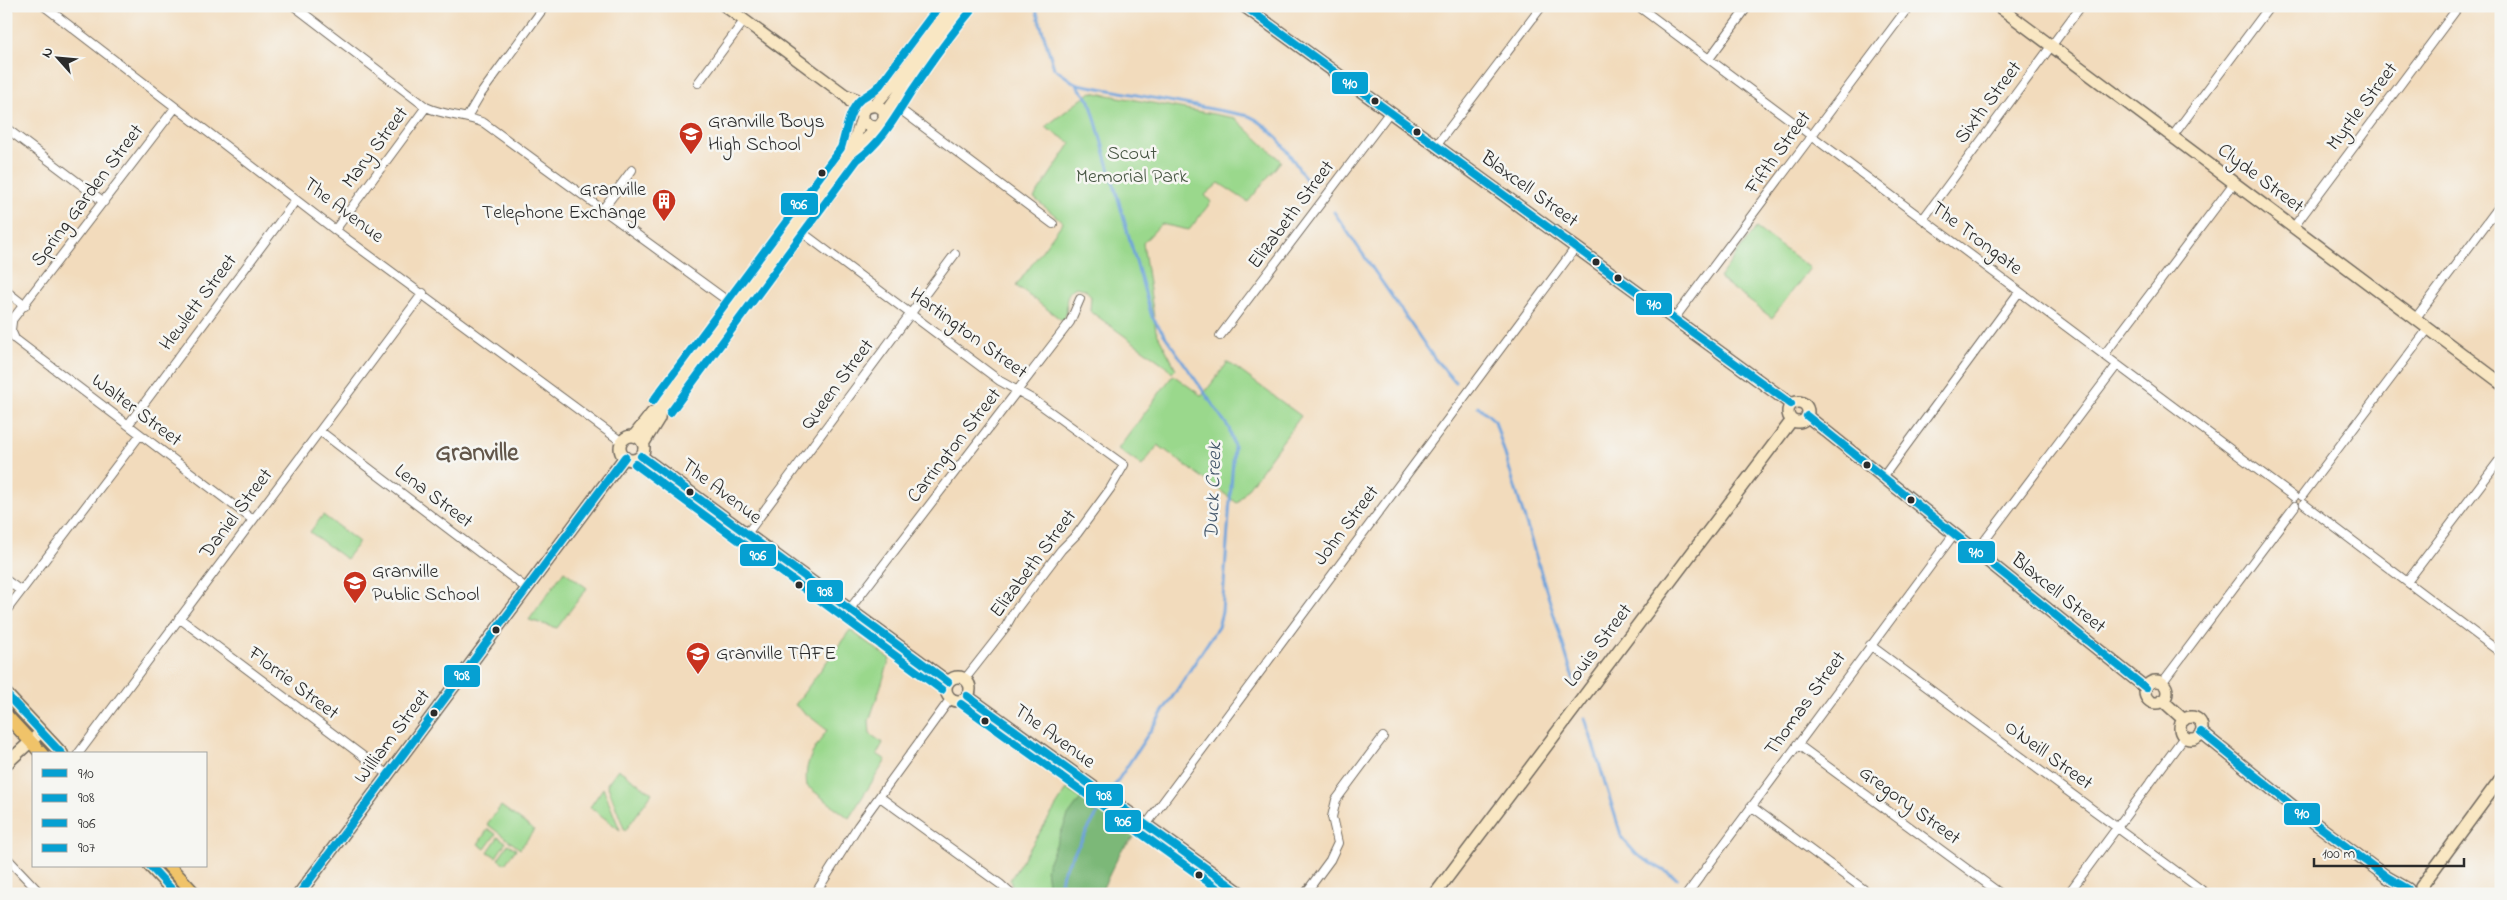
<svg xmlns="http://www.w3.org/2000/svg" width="2507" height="900" font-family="'Indie Flower',sans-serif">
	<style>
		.green { fill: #9ad88c; stroke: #62825c }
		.forest { fill: #7bb878; stroke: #537252 }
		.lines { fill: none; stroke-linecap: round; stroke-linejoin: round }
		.stream { stroke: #6ea3db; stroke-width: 3 }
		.street-casing { stroke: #71695e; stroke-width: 10 }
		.secondary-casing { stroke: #71695e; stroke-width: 14 }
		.primary-casing { stroke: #71695e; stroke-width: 15 }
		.street { stroke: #fff; stroke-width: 8 }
		.secondary { stroke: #f9e7c3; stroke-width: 11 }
		.primary { stroke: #f0c369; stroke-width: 12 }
		.bus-1-casing { stroke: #f6f6f2; stroke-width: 11 }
		.bus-2-casing { stroke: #f6f6f2; stroke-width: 11 }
		.bus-3-casing { stroke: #f6f6f2; stroke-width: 11 }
		.bus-4-casing { stroke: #f6f6f2; stroke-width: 11 }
		.bus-1 { stroke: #06a0d2; stroke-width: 8 }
		.bus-2 { stroke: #06a0d2; stroke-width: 8 }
		.bus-3 { stroke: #06a0d2; stroke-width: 8 }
		.bus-4 { stroke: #06a0d2; stroke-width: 8 }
		.bus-dot { fill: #2b2b2b; stroke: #f6f6f2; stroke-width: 2 }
		.labels { text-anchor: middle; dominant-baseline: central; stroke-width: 5; stroke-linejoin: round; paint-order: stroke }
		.street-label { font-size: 20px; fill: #2b2b2b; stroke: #f6f6f2 }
		.poi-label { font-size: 20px; fill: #2b2b2b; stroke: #f6f6f2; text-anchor: start }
		.park-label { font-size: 20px; fill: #475643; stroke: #f6f6f2 }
		.water-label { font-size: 21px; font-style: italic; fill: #425569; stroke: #f6f6f2 }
		.district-label { font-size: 25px; font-weight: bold; fill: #62564a; stroke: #f6f6f2 }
		.line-badge { stroke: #f6f6f2; stroke-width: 2 }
		.badge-label { font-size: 14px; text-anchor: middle; font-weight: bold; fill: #fff }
	</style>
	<rect width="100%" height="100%" fill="#f6f6f2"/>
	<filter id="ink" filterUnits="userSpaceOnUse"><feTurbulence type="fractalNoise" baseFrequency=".02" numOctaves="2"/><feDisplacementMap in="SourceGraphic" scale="10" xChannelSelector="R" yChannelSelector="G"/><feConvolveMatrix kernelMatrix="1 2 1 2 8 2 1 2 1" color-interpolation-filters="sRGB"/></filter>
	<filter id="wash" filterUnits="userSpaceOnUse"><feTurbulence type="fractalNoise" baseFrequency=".0096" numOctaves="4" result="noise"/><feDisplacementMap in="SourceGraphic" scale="20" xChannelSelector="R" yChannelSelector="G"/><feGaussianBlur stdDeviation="1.12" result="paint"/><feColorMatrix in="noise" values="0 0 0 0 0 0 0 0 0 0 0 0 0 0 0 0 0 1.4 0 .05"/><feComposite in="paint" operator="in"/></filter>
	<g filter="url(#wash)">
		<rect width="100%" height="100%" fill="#f2dbbc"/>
		<path class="green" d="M1091,92L1235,118L1281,161L1248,202L1219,183L1205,195L1211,202L1189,230L1161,224L1143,243L1156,331L1176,369L1172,373L1166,366L1090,311L1091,296L1085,289L1076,287C1059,297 1072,307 1063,321L1016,286L1063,222L1034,198L1071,143L1045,127Z
			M1756,228L1810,268L1772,318L1719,278Z
			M1228,362L1301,416L1237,503L1158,445L1142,466L1118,449L1173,375L1202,396Z
			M323,515L359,542L346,559L310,532Z
			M564,571L587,588L557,628L529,620Z
			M850,630L890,659L869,721L870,734L883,743L877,754L886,760L849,818L807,786C803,762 815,749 827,730L795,705Z
			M618,769L652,793L625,831L607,784Z
			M603,788L620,830L590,807Z
			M1067,789L1093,808L1052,894H1015L1010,880Z
			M501,806L534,830L520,849L487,824Z
			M488,829L496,834L485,849L478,844Z
			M498,837L506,842L496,857L488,852Z
			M508,844L516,849L505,864L498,859Z"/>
		<path class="forest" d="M1084,794C1101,809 1120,820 1135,836L1121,851L1100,894H1049L1046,868L1068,816Z"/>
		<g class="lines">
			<path class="stream" d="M1035,6L1054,68L1076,84L1090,101L1152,317L1229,428L1234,446L1222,612L1218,627L1109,794
				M1078,84L1249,116C1278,128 1295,165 1313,190
				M1334,212L1434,358L1455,382
				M1478,406L1495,421L1497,428L1574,681
				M1585,718L1622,838L1637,855L1677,878
				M1707,893L1708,894
				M1062,894L1061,881L1064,870L1106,799"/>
		</g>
	</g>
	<g filter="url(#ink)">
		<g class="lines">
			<defs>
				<path id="street" d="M44,6L335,230L622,442
					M294,6L426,107C445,116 465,115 484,123L736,307
					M1638,6L2294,497
					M6,9L10,6
					M1709,59L1748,6
					M698,83L744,21
					M893,104L1053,224
					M467,117L480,95L545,6
					M6,128L104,202
					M2172,137L2270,6
					M1436,146L1542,6
					M603,209L632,170
					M1923,219L2081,6
					M795,227L1000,381L1034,400L1124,465L1110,489L1077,534L1061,550L1014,612L1005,628L965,679
					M2293,228L2459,6
					M335,230L426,107
					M6,291L25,306
					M1674,319L1909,6
					M2415,319L2501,204
					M12,322L11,330L15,339L253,520
					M9,324L175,108
					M1220,336L1389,113
					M2104,355L2234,183
					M128,425L296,200
					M320,431L526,588
					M1883,477L2019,292
					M2302,496L2428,329
					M2304,504L2501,653
					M746,535L955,254
					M1976,552L2117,365
					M6,580L21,591
					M2407,582L2501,458
					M849,610L1070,322L1080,299
					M6,611L140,435
					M179,618L388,775
					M1870,645L2207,894
					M2162,683L2295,506
					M1797,744L2001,894
					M78,754L423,293
					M880,797L1000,884L1011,894
					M1751,806L1870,894
					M1146,825L1576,247
					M6,857L41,894
					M815,894L858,826L951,698
					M1305,894L1330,860L1338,843L1332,817L1336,800L1383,737
					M1687,894L1954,534
					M2068,894L2184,737"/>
				<path id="secondary" d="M725,6L845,95L862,115
					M1244,6L1791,404
					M1998,6L2501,383
					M845,95L871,105
					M875,105L901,75L952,6
					M884,115L962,6
					M850,153L862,118
					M1788 412a10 10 0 1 1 20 0a10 10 0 1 1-20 0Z
					M1807,416L2146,688
					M634,436L652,413L660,409L850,153C856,149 882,125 884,119C888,105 871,102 863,111V120L869,126L876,127
					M620 448a12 12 0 1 1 24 0a12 12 0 1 1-24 0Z
					M643,444L659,418L660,409
					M641,456L948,682
					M946 689a12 12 0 1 1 24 0a12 12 0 1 1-24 0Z
					M2145 692a11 11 0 1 1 22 0a11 11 0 1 1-22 0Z
					M967,696L1242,894
					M2162,700L2184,720
					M2180 728a11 11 0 1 1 22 0a11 11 0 1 1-22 0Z
					M2201,732L2300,812L2387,877L2408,889
					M6,764L41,732
					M2421,887L2501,778
					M299,894L625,457
					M1435,894L1792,420"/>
				<path id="primary" d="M6,694L62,754
					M6,715L42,754
					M150,866L176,894
					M169,866L195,894"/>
			</defs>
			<use href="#street" class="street-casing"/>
			<use href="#secondary" class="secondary-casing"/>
			<use href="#primary" class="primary-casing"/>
			<use href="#street" class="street"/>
			<use href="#secondary" class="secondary"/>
			<use href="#primary" class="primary"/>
			<defs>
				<path id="bus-1" d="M1244,6L1791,404
					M1807,416L2146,688
					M2201,732L2300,812L2387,877L2408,889"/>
				<path id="bus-2" d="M641,456L948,682
					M967,696L1242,894
					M299,894L625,457"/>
				<path id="bus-3" d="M653,401L841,148C846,133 848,110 861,99C867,94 873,93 880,85L939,6
					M670,413L857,160C882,142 896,116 912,91C930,64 949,37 970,12
					M635,464L942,690
					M961,704L1225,894"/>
				<path id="bus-4" d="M6,694L62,754
					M150,866L176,894"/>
			</defs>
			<use href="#bus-1" class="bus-1-casing"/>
			<use href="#bus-2" class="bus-2-casing"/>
			<use href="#bus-3" class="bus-3-casing"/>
			<use href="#bus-4" class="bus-4-casing"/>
			<use href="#bus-1" class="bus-1"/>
			<use href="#bus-2" class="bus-2"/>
			<use href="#bus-3" class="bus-3"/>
			<use href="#bus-4" class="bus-4"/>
		</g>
	</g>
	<defs>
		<symbol id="school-pin" viewBox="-11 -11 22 30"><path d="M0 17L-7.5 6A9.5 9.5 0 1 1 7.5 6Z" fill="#c8321e" stroke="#f6f6f2"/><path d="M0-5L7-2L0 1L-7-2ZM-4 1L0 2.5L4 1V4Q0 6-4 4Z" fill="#fff"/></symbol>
		<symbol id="building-pin" viewBox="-11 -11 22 30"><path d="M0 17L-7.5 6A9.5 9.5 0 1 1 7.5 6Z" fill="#c8321e" stroke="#f6f6f2"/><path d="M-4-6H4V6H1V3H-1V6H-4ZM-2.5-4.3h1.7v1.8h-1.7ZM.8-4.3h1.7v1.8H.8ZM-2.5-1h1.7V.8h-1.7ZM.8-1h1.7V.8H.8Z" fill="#fff"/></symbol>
		<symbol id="university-pin" viewBox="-11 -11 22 30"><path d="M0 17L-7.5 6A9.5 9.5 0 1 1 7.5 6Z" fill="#c8321e" stroke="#f6f6f2"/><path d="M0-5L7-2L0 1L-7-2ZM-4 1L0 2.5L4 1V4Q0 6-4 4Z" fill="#fff"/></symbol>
	</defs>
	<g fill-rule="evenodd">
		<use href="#school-pin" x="677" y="120" width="28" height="38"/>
		<use href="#building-pin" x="650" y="187" width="28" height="38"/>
		<use href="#school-pin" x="341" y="569" width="28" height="38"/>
		<use href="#university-pin" x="684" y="640" width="28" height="38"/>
	</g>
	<g class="bus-dot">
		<circle cx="1375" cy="101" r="4.5"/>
		<circle cx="1417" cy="132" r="4.5"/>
		<circle cx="822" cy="173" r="4.5"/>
		<circle cx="1596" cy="262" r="4.5"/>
		<circle cx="1618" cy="278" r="4.5"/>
		<circle cx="1867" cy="465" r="4.5"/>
		<circle cx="690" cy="492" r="4.5"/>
		<circle cx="1911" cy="500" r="4.5"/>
		<circle cx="799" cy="585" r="4.5"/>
		<circle cx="496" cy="630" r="4.5"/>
		<circle cx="434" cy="713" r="4.5"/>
		<circle cx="985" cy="721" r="4.5"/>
		<circle cx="1199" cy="875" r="4.5"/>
	</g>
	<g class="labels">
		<g class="street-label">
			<text transform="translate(1989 103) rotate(-53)">Sixth Street</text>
			<text transform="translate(2363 107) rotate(-53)">Myrtle Street</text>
			<text transform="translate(376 148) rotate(-53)">Mary Street</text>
			<text transform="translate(1779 153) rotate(-54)">Fifth Street</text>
			<text transform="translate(2260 179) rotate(37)">Clyde Street</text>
			<text transform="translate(1529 190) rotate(36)">Blaxcell Street</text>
			<text transform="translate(88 196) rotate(-53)">Spring Garden Street</text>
			<text transform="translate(343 211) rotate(37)">The Avenue</text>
			<text transform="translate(1292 215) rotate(-53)">Elizabeth Street</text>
			<text transform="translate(1976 239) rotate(37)">The Trongate</text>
			<text transform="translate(199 303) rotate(-53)">Hewlett Street</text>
			<text transform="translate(968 334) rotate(36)">Hartington Street</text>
			<text transform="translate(838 385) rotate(-53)">Queen Street</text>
			<text transform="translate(136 411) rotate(37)">Walter Street</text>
			<text transform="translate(955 446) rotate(-52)">Carrington Street</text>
			<text transform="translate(721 492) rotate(37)">The Avenue</text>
			<text transform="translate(433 497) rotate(37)">Lena Street</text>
			<text transform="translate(237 514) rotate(-53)">Daniel Street</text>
			<text transform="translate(1347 526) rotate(-53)">John Street</text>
			<text transform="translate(1034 564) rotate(-53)">Elizabeth Street</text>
			<text transform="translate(2058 594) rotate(39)">Blaxcell Street</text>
			<text transform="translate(1599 646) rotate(-53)">Louis Street</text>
			<text transform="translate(293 684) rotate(37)">Florrie Street</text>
			<text transform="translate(1806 704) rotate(-54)">Thomas Street</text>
			<text transform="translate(393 737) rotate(-53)">William Street</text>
			<text transform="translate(1054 737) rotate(36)">The Avenue</text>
			<text transform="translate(2048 756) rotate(36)">O'Neill Street</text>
			<text transform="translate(1909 806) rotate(36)">Gregory Street</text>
		</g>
		<g class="poi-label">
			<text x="708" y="122">Granville Boys<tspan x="708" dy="23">High School</tspan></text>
			<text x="646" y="190" text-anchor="end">Granville<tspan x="646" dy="23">Telephone Exchange</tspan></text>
			<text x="372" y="572">Granville<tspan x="372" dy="23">Public School</tspan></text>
			<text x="716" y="654">Granville TAFE</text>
		</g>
		<g class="park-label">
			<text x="1132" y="154">Scout<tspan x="1132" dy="23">Memorial Park</tspan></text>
		</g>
		<g class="water-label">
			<text transform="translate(1214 491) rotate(-88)">Duck Creek</text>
		</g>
		<g class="district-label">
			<text x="477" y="454">Granville</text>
		</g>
	</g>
	<g class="line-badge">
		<rect x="1331" y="71" width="38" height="24" rx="5" fill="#06a0d2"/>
		<rect x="780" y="192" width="39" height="24" rx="5" fill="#06a0d2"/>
		<rect x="1635" y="292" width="38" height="24" rx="5" fill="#06a0d2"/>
		<rect x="1957" y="540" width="39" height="24" rx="5" fill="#06a0d2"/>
		<rect x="739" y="543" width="38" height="24" rx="5" fill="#06a0d2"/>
		<rect x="806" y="579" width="38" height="24" rx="5" fill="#06a0d2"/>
		<rect x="443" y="664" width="38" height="24" rx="5" fill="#06a0d2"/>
		<rect x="1085" y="783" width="39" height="24" rx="5" fill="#06a0d2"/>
		<rect x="2283" y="802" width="38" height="24" rx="5" fill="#06a0d2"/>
		<rect x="1104" y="809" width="38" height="24" rx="5" fill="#06a0d2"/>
	</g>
	<g class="badge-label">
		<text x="1350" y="88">910</text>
		<text x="799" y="209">906</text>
		<text x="1654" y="309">910</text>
		<text x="1976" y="557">910</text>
		<text x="758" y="560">906</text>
		<text x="825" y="596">908</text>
		<text x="462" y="680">908</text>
		<text x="1104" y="800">908</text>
		<text x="2302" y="818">910</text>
		<text x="1123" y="826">906</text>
	</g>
	<rect width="2507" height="900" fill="none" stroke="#f6f6f2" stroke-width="25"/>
	<rect x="32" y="752" width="175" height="115" fill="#f6f6f2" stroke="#a5a5a2"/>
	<rect x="42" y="769" width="25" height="8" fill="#06a0d2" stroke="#a5a5a2"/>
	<text x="78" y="778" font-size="15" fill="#2b2b2b">910</text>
	<rect x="42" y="794" width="25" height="8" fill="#06a0d2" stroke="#a5a5a2"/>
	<text x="78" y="802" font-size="15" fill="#2b2b2b">908</text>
	<rect x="42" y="819" width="25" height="8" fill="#06a0d2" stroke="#a5a5a2"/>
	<text x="78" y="828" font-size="15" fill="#2b2b2b">906</text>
	<rect x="42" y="844" width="25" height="8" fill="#06a0d2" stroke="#a5a5a2"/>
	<text x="78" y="852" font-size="15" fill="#2b2b2b">907</text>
	<g transform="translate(58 58) rotate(297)" stroke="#f6f6f2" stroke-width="4" paint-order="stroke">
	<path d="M0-4L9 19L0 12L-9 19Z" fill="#2b2b2b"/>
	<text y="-8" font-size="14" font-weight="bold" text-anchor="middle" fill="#2b2b2b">N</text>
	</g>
	<path d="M2314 858v8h150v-8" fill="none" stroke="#2b2b2b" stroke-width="2.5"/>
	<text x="2322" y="858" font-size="15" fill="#2b2b2b" stroke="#f6f6f2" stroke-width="4" paint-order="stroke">100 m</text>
</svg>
